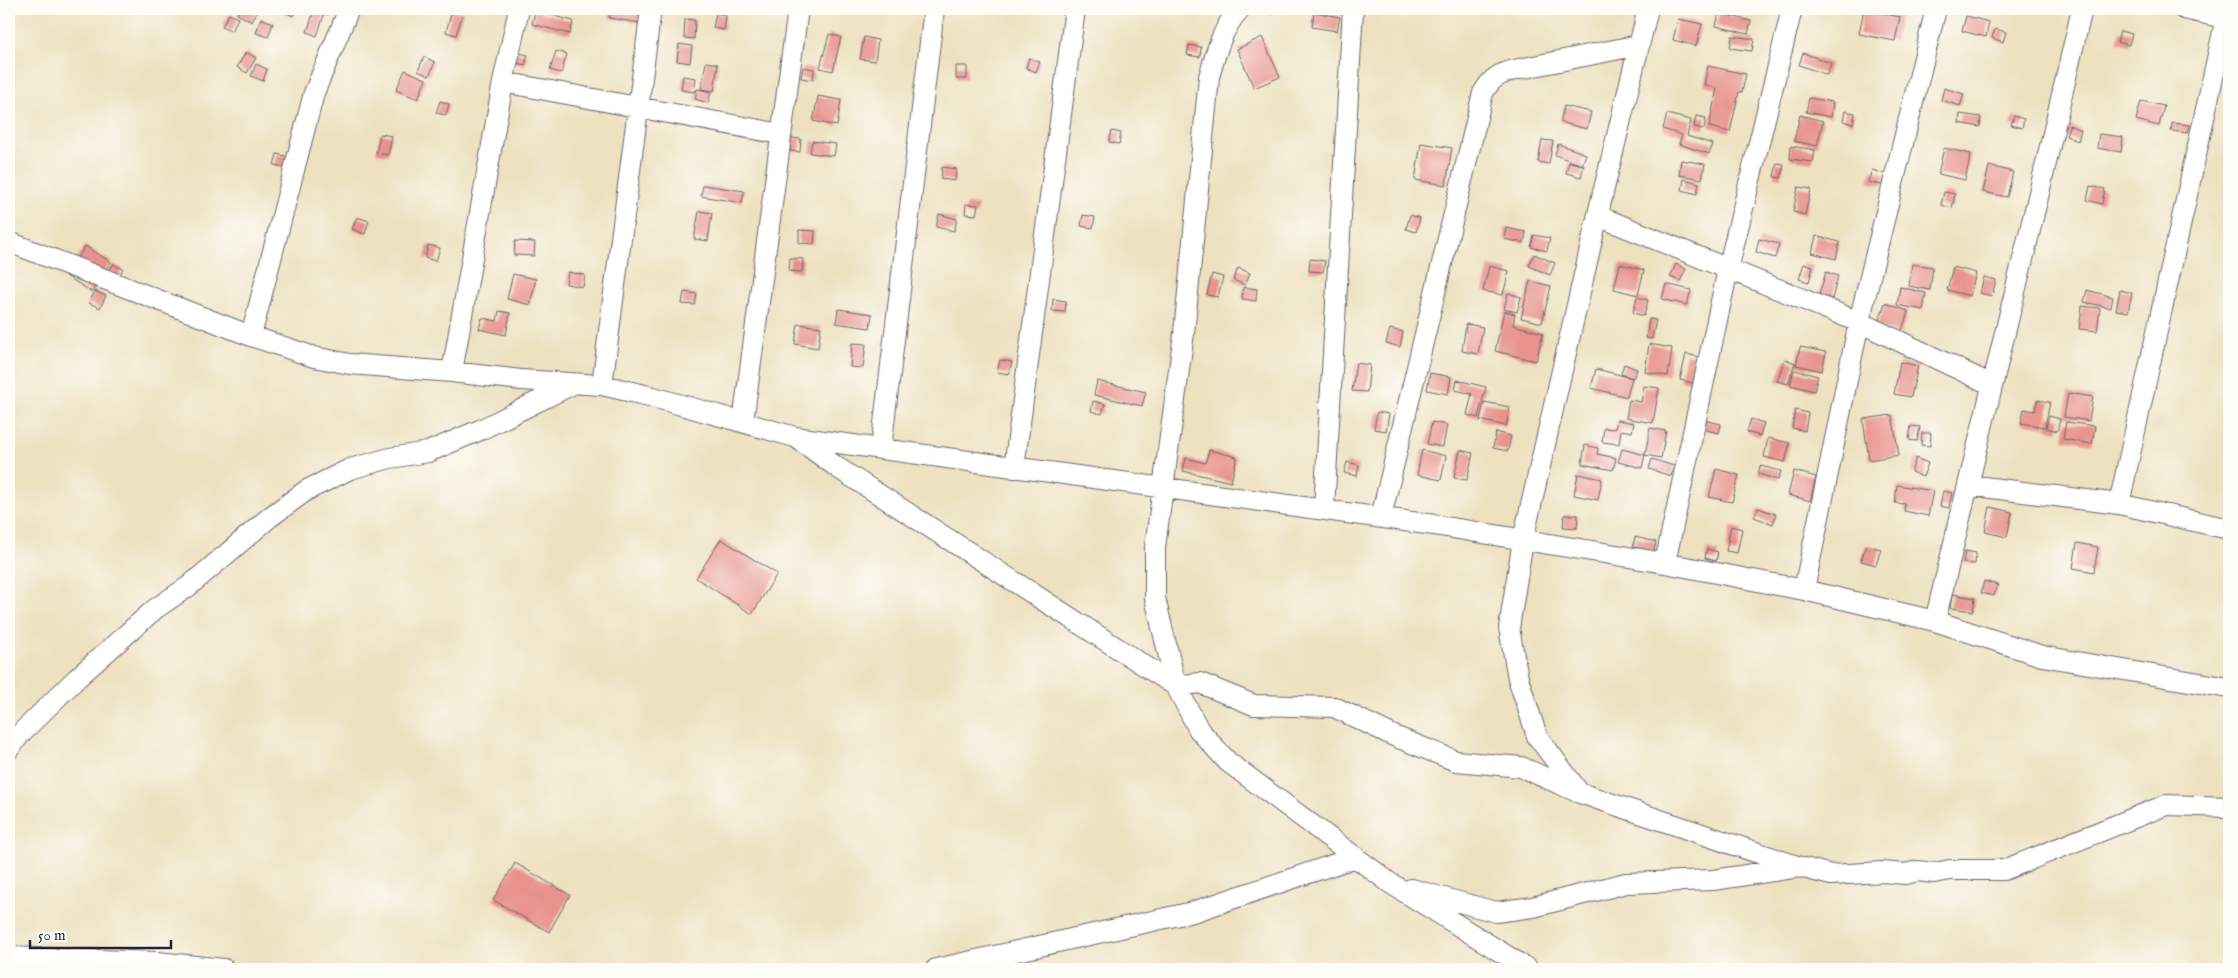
<svg xmlns="http://www.w3.org/2000/svg" width="2238" height="978" font-family="'IM FELL English',serif">
	<style>
		.building { fill: #e8928c }
		.lines { fill: none; stroke-linecap: round; stroke-linejoin: round }
		.minor-casing { stroke: #69656a; stroke-width: 22 }
		.minor { stroke: #fff; stroke-width: 20 }
	</style>
	<rect width="100%" height="100%" fill="#fdfcf7"/>
	<filter id="ink" filterUnits="userSpaceOnUse"><feTurbulence type="fractalNoise" baseFrequency=".02" numOctaves="2"/><feDisplacementMap in="SourceGraphic" scale="10" xChannelSelector="R" yChannelSelector="G"/><feConvolveMatrix kernelMatrix="1 2 1 2 8 2 1 2 1" color-interpolation-filters="sRGB"/></filter>
	<filter id="wash" filterUnits="userSpaceOnUse"><feTurbulence type="fractalNoise" baseFrequency=".0096" numOctaves="4" result="noise"/><feDisplacementMap in="SourceGraphic" scale="20" xChannelSelector="R" yChannelSelector="G"/><feGaussianBlur stdDeviation="1.12" result="paint"/><feColorMatrix in="noise" values="0 0 0 0 0 0 0 0 0 0 0 0 0 0 0 0 0 1.4 0 .05"/><feComposite in="paint" operator="in"/></filter>
	<g filter="url(#wash)">
		<rect width="100%" height="100%" fill="#ede1c0"/>
		<g id="blocks">
			<path class="building" d="M240,9H256L258,10L252,22L237,14Z
				M277,9H296L293,16Z
				M315,9H331L328,15Z
				M611,9H642L640,23L609,18Z
				M1254,9H1273L1272,14L1254,11Z
				M1864,9L1900,17L1895,41L1859,34Z
				M452,10L463,13L456,35L446,32Z
				M314,11L324,15L317,36L307,32Z
				M535,11L573,21L570,34L532,24Z
				M1314,12L1340,17L1337,31L1312,27Z
				M716,13L726,15L724,30L713,28Z
				M1719,13L1751,21L1748,34L1716,26Z
				M229,14L238,18L232,31L222,26Z
				M1966,16L1989,22L1986,37L1962,31Z
				M261,18L273,23L268,37L256,33Z
				M685,19L695,20L694,39L684,38Z
				M1678,19L1702,24L1696,46L1673,40Z
				M1995,29L2006,32L2003,42L1992,38Z
				M2120,31L2132,34L2129,45L2117,42Z
				M829,34L841,37L833,71L820,68Z
				M1732,36L1754,39L1752,51L1730,48Z
				M864,37L878,40L875,61L860,59Z
				M1262,37L1280,77L1254,88L1237,49Z
				M679,44L692,46L690,63L677,61Z
				M1189,45L1201,47L1200,57L1187,55Z
				M556,51L567,54L561,73L550,70Z
				M246,52L256,58L247,73L237,67Z
				M514,52L528,55L525,65L512,62Z
				M1803,53L1831,63L1827,75L1799,65Z
				M424,57L435,62L429,76L418,71Z
				M1029,58L1040,62L1036,72L1026,68Z
				M706,62L718,64L714,91L701,89Z
				M256,64L267,69L263,81L251,76Z
				M956,66H967V79H956Z
				M1708,66L1746,74L1742,92H1739L1730,132L1709,127L1717,88L1704,85Z
				M803,67L814,69L813,80L801,78Z
				M405,70L426,79L418,99L396,90Z
				M683,76L696,78L694,92L681,90Z
				M1944,88L1964,94L1960,106L1941,100Z
				M697,89L711,92L708,103L695,99Z
				M818,96L841,100L837,126L813,121Z
				M1809,98L1833,102L1831,117L1806,112Z
				M440,101L449,104L446,115L436,113Z
				M2141,101L2164,106L2159,126L2136,120Z
				M1564,106L1591,112L1587,129L1560,122Z
				M1845,111L1855,113L1853,124L1843,121Z
				M1667,114L1691,120L1687,136L1713,144L1709,154L1679,144L1682,135L1663,129Z
				M1960,114L1981,117L1980,127L1959,123Z
				M1800,115L1823,121L1817,146L1794,141Z
				M1696,116L1706,118L1704,129L1694,127Z
				M2014,116L2024,119L2022,128L2011,125Z
				M2172,123L2190,125L2188,133L2171,131Z
				M2069,125L2081,130L2078,141L2066,136Z
				M1112,131L1121,133L1119,144L1109,142Z
				M380,134L392,136L388,155L376,153Z
				M2099,134L2123,137L2121,152L2097,148Z
				M791,138L801,139L800,152L790,151Z
				M1542,140L1553,141L1549,164L1538,162Z
				M812,141L836,144L834,156L810,153Z
				M1421,143L1452,148L1446,185L1415,180Z
				M1558,144L1586,154L1582,165L1555,155Z
				M1791,146L1815,150L1813,162L1790,159Z
				M1944,148L1971,154L1965,180L1938,174Z
				M277,154L289,157L286,168L274,165Z
				M1681,160L1705,164L1702,179L1679,175Z
				M1569,162L1584,165L1581,177L1566,173Z
				M1777,163L1784,164L1781,178L1774,177Z
				M1989,166L2013,172L2007,197L1983,192Z
				M942,167L956,169L955,181L941,179Z
				M1872,170L1885,174L1882,185L1868,182Z
				M1684,179L1699,183L1697,194L1682,190Z
				M703,185L744,191L742,203L701,196Z
				M2090,186L2105,189L2102,204L2087,200Z
				M1798,187L1811,189L1805,215L1793,212Z
				M1944,192L1955,194L1952,208L1941,205Z
				M966,204L978,205L976,215L965,214Z
				M699,211L712,213L708,241L694,239Z
				M939,214L957,219L954,231L936,227Z
				M1083,215L1095,217L1093,228L1081,226Z
				M1410,215L1420,218L1416,232L1406,229Z
				M357,217L369,221L365,234L352,229Z
				M1506,228L1526,232L1524,243L1504,239Z
				M799,230L815,231L814,244L799,243Z
				M1534,235L1550,238L1547,251L1531,247Z
				M1816,236L1840,242L1836,259L1812,253Z
				M1759,239L1779,244L1775,258L1756,252Z
				M515,241L535,242L534,256L514,255Z
				M428,245L440,248L436,261L425,258Z
				M85,246L111,262L92,292L66,276Z
				M1534,254L1555,263L1550,275L1529,266Z
				M790,258L803,259L802,272L789,271Z
				M1310,259L1325,261L1323,272L1309,271Z
				M113,264L123,269L117,279L108,274Z
				M1620,264L1644,270L1638,295L1614,289Z
				M1676,264L1686,269L1680,281L1670,277Z
				M1804,264L1813,266L1809,282L1799,279Z
				M1912,264L1933,267L1930,290L1909,286Z
				M1489,266L1509,271L1503,295L1483,291Z
				M1953,267L1976,273L1970,296L1947,290Z
				M1238,268L1250,273L1245,285L1233,280Z
				M568,272L585,275L583,287L566,284Z
				M1826,272L1838,276L1832,299L1819,295Z
				M513,274L536,279L530,305L507,299Z
				M1212,274L1223,277L1218,297L1207,295Z
				M1984,277L1996,280L1992,296L1980,293Z
				M1530,281L1551,286L1542,323L1521,318Z
				M1666,284L1691,290L1687,305L1662,299Z
				M1243,287L1257,289L1256,301L1242,299Z
				M1900,287L1926,293L1923,310L1897,305Z
				M2087,290L2113,297L2111,308L2084,302Z
				M2120,290L2132,293L2128,312L2116,310Z
				M95,291L106,296L100,308L89,303Z
				M684,292L697,294L695,305L682,304Z
				M1508,293L1521,297L1517,312L1504,309Z
				M1637,297L1648,300L1644,316L1633,313Z
				M1053,299L1066,301L1065,312L1052,311Z
				M1885,303L1908,311L1901,334L1877,326Z
				M2082,306L2100,308L2097,331L2079,329Z
				M838,309L872,314L870,328L836,323Z
				M499,311L510,313L506,335L479,329L482,318L497,321Z
				M1504,311L1515,314L1513,325L1543,333L1536,361L1495,351Z
				M1649,319L1656,320L1652,339L1646,338Z
				M798,324L821,327L818,348L795,344Z
				M1466,324L1483,327L1478,354L1462,351Z
				M1390,329L1403,332L1400,347L1386,343Z
				M852,343L866,344L863,368L850,367Z
				M1649,344L1672,348L1668,376L1645,372Z
				M1800,347L1826,352L1822,371L1796,365Z
				M1686,354L1699,357L1693,383L1680,380Z
				M1785,359L1795,363L1788,384L1777,381Z
				M1000,360L1012,362L1009,374L997,372Z
				M1900,362L1918,366L1911,397L1894,394Z
				M1356,363L1370,365L1367,392L1352,391Z
				M1624,364L1637,369L1633,378L1621,374Z
				M1596,369L1632,378L1627,397L1591,388Z
				M1794,370L1818,376L1814,391L1790,385Z
				M1430,373L1451,377L1448,394L1427,390Z
				M1457,380L1486,387L1478,418L1467,415L1472,394L1455,390Z
				M1097,381L1146,392L1142,406L1094,395Z
				M1644,386L1659,388L1653,423L1626,418L1629,400L1641,402Z
				M2068,393L2093,397L2089,421L2064,417Z
				M2037,400L2050,402L2045,427L2021,423L2024,409L2035,411Z
				M1093,401L1105,404L1102,414L1091,411Z
				M1484,402L1510,407L1506,426L1480,420Z
				M1795,410L1808,413L1805,431L1792,428Z
				M1377,412L1389,414L1386,431L1374,429Z
				M1892,415L1899,455L1869,460L1863,419Z
				M2049,416L2060,419L2057,431L2046,428Z
				M1751,419L1764,423L1760,436L1747,432Z
				M1617,420L1634,423L1632,432L1621,430L1619,444L1602,442L1604,428L1615,429Z
				M1704,420L1721,424L1719,433L1702,429Z
				M1432,422L1447,425L1443,447L1427,444Z
				M2066,422L2095,426L2092,444L2063,439Z
				M1911,426L1920,427L1917,441L1909,440Z
				M1650,428L1666,431L1661,458L1645,455Z
				M1496,432L1511,436L1508,451L1493,448Z
				M1922,433H1931L1930,446L1921,445Z
				M1768,438L1790,443L1785,462L1764,457Z
				M1585,445L1598,448L1597,454L1616,458L1613,470L1582,464Z
				M1622,449L1645,455L1642,468L1618,462Z
				M1209,450L1237,457L1231,482L1183,471L1186,458L1205,463Z
				M1422,450L1446,456L1441,480L1417,475Z
				M1460,450L1473,453L1467,480L1454,478Z
				M1916,458L1928,463L1923,477L1911,472Z
				M1652,459L1674,466L1671,476L1649,469Z
				M1347,462L1359,465L1357,476L1344,473Z
				M1760,466L1781,471L1778,480L1758,474Z
				M1716,469L1739,475L1732,502L1709,497Z
				M1794,471L1816,477L1810,501L1788,495Z
				M1578,474L1602,479L1598,500L1574,495Z
				M1897,485L1933,491L1928,516L1904,511L1905,504L1895,503Z
				M1943,491L1952,493L1949,508L1940,506Z
				M1990,507L2012,512L2007,537L1985,532Z
				M1758,508L1776,514L1773,524L1754,517Z
				M1564,515H1578L1577,528L1563,527Z
				M1731,526L1742,529L1737,553L1726,551Z
				M1635,537L1656,542L1654,551L1633,547Z
				M721,539L777,574L752,614L696,578Z
				M2077,543L2098,547L2094,572L2073,568Z
				M1866,545L1881,549L1876,565L1861,561Z
				M1707,549L1718,552L1716,561L1705,558Z
				M1965,551L1976,553L1975,564L1963,563Z
				M1984,581L1998,585L1994,596L1981,593Z
				M1952,594L1975,598L1973,611L1950,608Z
				M515,863L570,895L549,932L493,900Z"/>
		</g>
	</g>
	<g filter="url(#ink)">
		<use href="#blocks" fill-opacity="0" stroke="#69656a" stroke-width="1"/>
		<g class="lines">
			<defs>
				<path id="minor" d="M1240,9C1222,28 1216,52 1209,77L1184,333L1155,547V598L1176,686L1199,730L1228,762L1390,883L1528,969
					M2184,9L2229,19
					M2228,9L2119,504L2229,529
					M503,82L781,134
					M1598,216L1859,322L1992,385
					M9,242L251,336L314,357L350,364L452,372L521,380L602,385L653,397L795,437L1434,525L1665,563L1804,590L1935,621L2042,656L2229,688
					M251,336L314,93L349,9
					M452,372L503,82L519,9
					M602,385L651,9
					M743,422L798,9
					M797,438L838,468L1176,686L1200,683L1254,705L1334,707L1394,736L1456,761L1521,767L1580,793L1800,867
					M881,448L934,9
					M1014,468L1075,9
					M1968,485L2119,504
					M1324,509L1353,9
					M1381,517L1483,93C1491,79 1498,74 1514,70L1639,45
					M1665,563L1728,269L1792,9
					M1804,590L1859,322L1936,9
					M1935,621L2039,193L2082,9
					M9,749L21,733L77,678L155,609L189,586L270,517L307,490L350,469L390,458L428,452L480,430L573,384
					M1578,791L1537,736L1518,678L1509,628L1523,540L1601,201L1648,9
					M1411,889L1496,912L1533,907L1626,883L1713,880L1800,867L1831,875L1883,872L1905,874L1918,871L1934,873L1950,870H2004L2166,805L2229,807
					M9,957L157,962L224,969
					M936,969L1193,912L1356,857"/>
			</defs>
			<use href="#minor" class="minor-casing"/>
			<use href="#minor" class="minor"/>
		</g>
	</g>
	<rect width="2238" height="978" fill="none" stroke="#fdfcf7" stroke-width="30"/>
	<path d="M30 940v8h141v-8" fill="none" stroke="#22223b" stroke-width="2.5"/>
	<text x="38" y="940" font-size="15" fill="#22223b" stroke="#fdfcf7" stroke-width="4" paint-order="stroke">50 m</text>
</svg>
